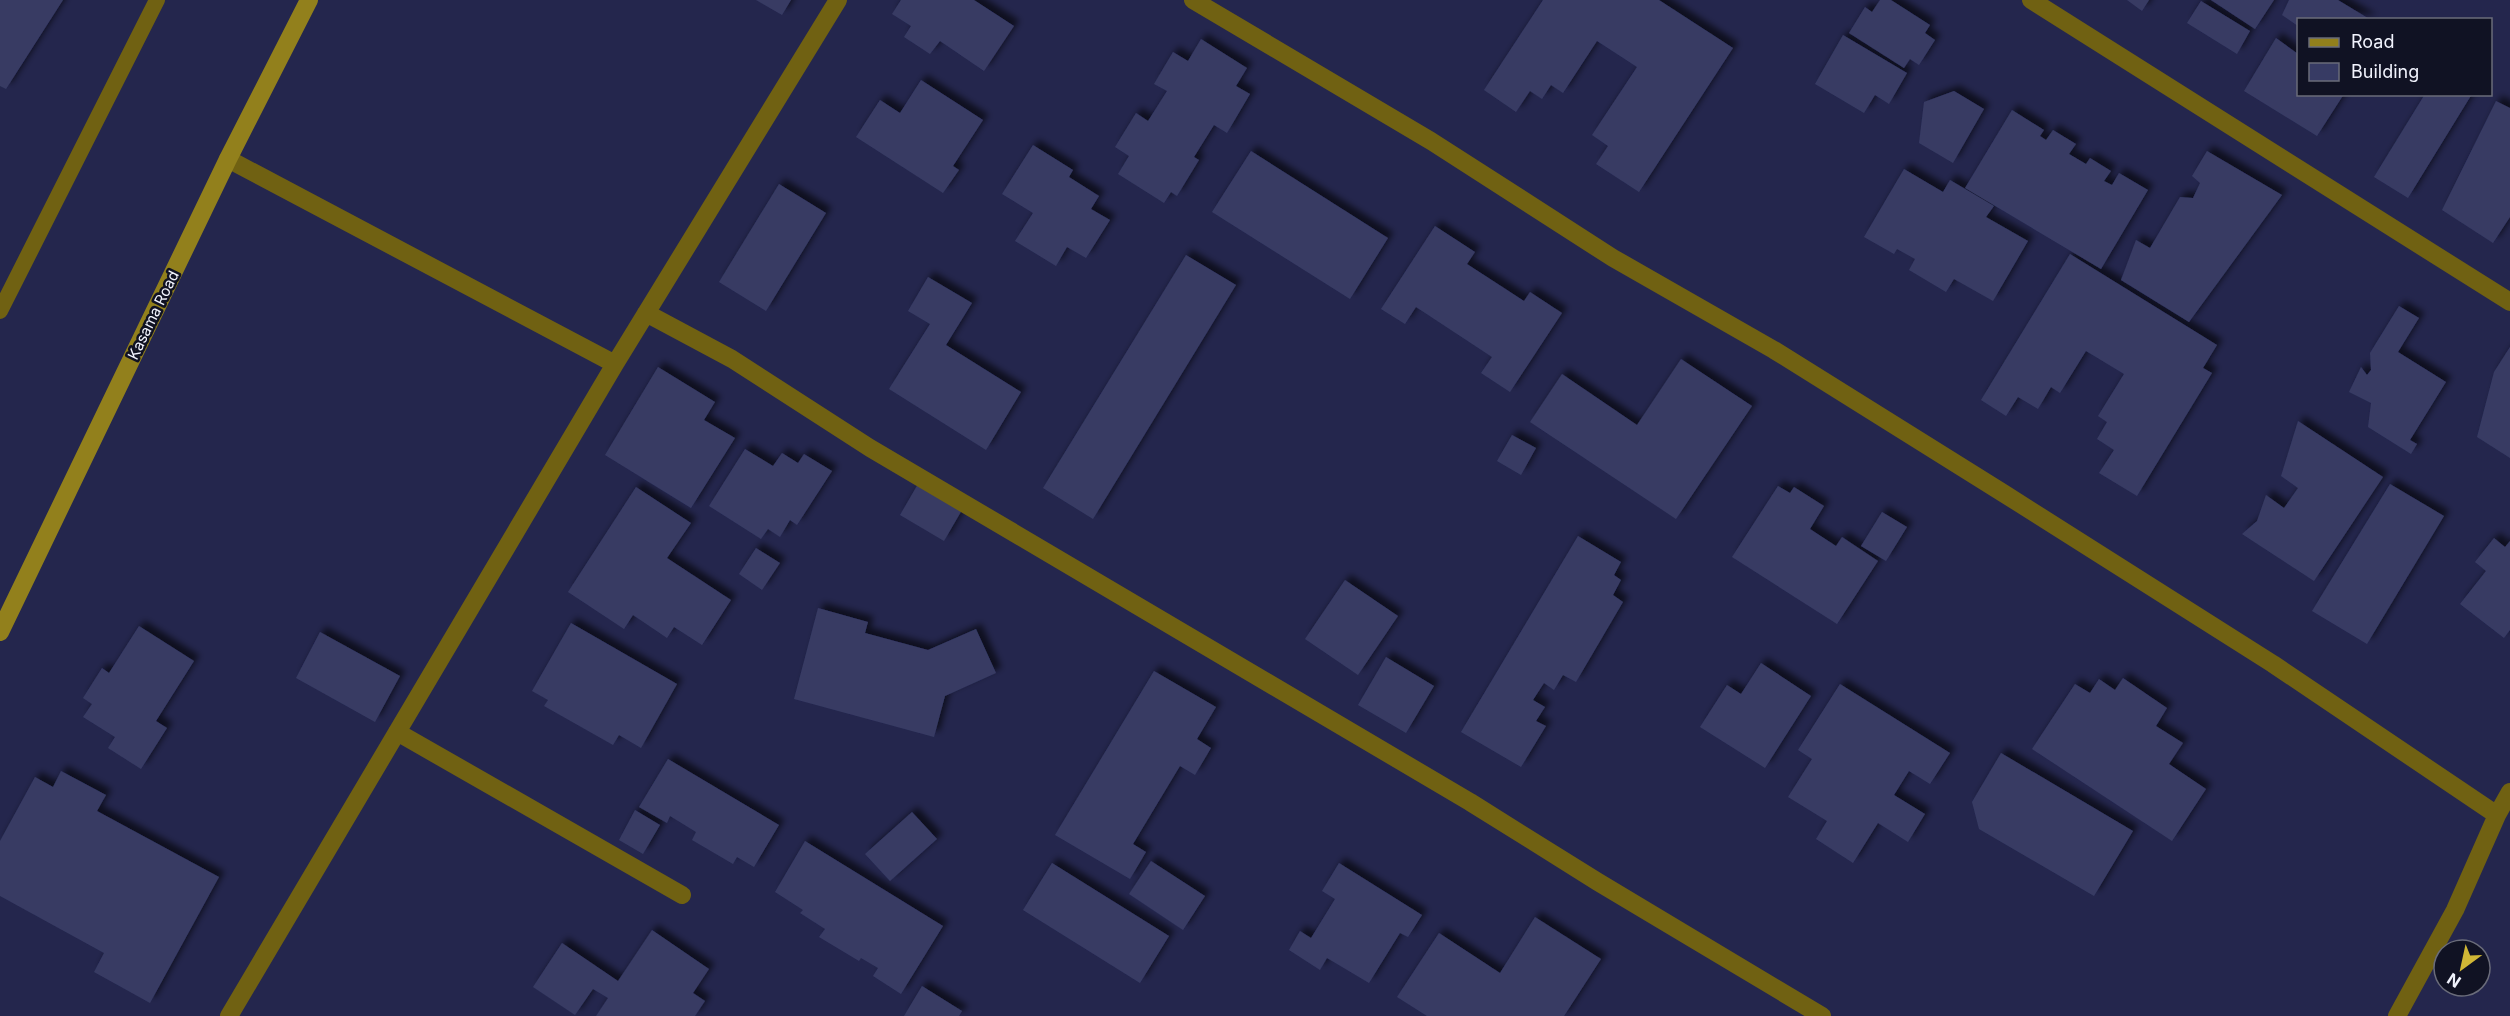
<svg xmlns="http://www.w3.org/2000/svg" width="2510" height="1016" font-family="Inter,sans-serif">
	<style>
		.building { fill: #373b64; filter: url(#shadow) }
		.lines { fill: none; stroke-linecap: round; stroke-linejoin: round }
		.lane { stroke: #706112; stroke-width: 16 }
		.street { stroke: #706112; stroke-width: 18 }
		.secondary { stroke: #92801c; stroke-width: 18 }
		.labels { text-anchor: middle; dominant-baseline: central; stroke-width: 5; stroke-linejoin: round; paint-order: stroke }
		.street-label { font-size: 15px; fill: #f1f3fd; stroke: #101223 }
	</style>
	<defs>
		<filter id="shadow"><feDropShadow dx="5.5" dy="-5.5" stdDeviation="3" flood-color="#0009"/></filter>
	</defs>
	<rect width="100%" height="100%" fill="#24264d"/>
	<path class="building" d="M0,0H63L6,89L0,86Z
		M756,0H791L782,15Z
		M901,0H974L1014,26L984,71L940,41L930,54L904,37L911,26L892,14Z
		M1543,0H1659L1733,48L1639,192L1596,164L1608,146L1592,135L1637,67L1597,41L1563,93L1551,85L1542,99L1530,91L1516,112L1484,90Z
		M1880,0H1891L1930,25L1925,33L1935,40L1919,65L1910,59L1904,68L1849,33L1865,7L1872,12Z
		M2127,0H2149L2142,11Z
		M2211,0H2274L2255,29Z
		M2289,0H2338L2371,20H2298V26L2282,15Z
		M2201,1L2250,31L2237,54L2187,23Z
		M1843,35L1907,73L1889,104L1875,95L1864,113L1815,84Z
		M2276,38L2298,54V94H2344L2317,136L2244,91Z
		M1201,39L1247,68L1236,86L1250,94L1227,133L1214,125L1194,157L1199,160L1177,196L1171,192L1164,203L1118,174L1129,156L1115,147L1136,113L1148,121L1167,91L1154,84L1173,52L1188,61Z
		M921,80L983,120L953,166L959,170L943,193L856,137L880,100L900,113Z
		M1954,91L1984,109L1953,163L1919,143L1924,102Z
		M2425,94H2472L2408,198L2374,177Z
		M2496,101L2510,108V217L2493,243L2442,210Z
		M2012,110L2044,130L2040,136L2046,140L2053,130L2076,144L2069,154L2086,164L2090,158L2111,171L2104,181L2112,185L2119,173L2148,190L2101,269L1965,188Z
		M1033,145L1073,170L1069,177L1099,196L1091,209L1110,220L1086,258L1067,247L1056,266L1015,241L1033,213L1002,194Z
		M1251,151L1388,238L1350,299L1212,212Z
		M2207,151L2282,195L2189,322L2121,280L2136,240L2150,248L2180,197L2193,198L2200,183L2192,176Z
		M1904,169L1943,192L1950,180L1994,206L1986,217L2028,241L1993,301L1954,279L1946,292L1909,270L1915,259L1897,249L1894,254L1864,237Z
		M779,184L826,213L766,311L719,282Z
		M1435,226L1475,252L1467,264L1524,301L1530,292L1562,313L1510,392L1481,373L1492,357L1416,307L1405,324L1381,309Z
		M2070,254L2217,345L2203,368L2212,373L2137,496L2099,473L2114,450L2097,439L2107,422L2098,416L2124,374L2086,351L2060,393L2051,387L2038,409L2018,397L2006,416L1981,400Z
		M1186,255L1236,285L1093,519L1043,488Z
		M928,277L972,303L946,345L1021,392L986,450L889,389L930,324L908,311Z
		M2399,306L2419,318L2398,352L2446,382L2410,440L2417,444L2411,454L2368,427L2371,403L2349,392L2361,367L2367,375L2371,370L2370,353Z
		M2510,347V458L2477,437L2494,372Z
		M1681,359L1752,406L1676,519L1530,422L1562,374L1637,425Z
		M658,367L715,402L704,420L735,438L691,508L605,455Z
		M2298,421L2383,477L2314,581L2242,534L2257,521L2266,495L2284,508L2298,488L2281,476Z
		M1512,435L1536,448L1521,475L1497,461Z
		M745,449L773,466L782,453L798,463L804,454L832,471L797,525L790,520L780,537L768,529L761,539L709,506Z
		M918,484L962,510L944,541L900,515Z
		M2390,484L2444,516L2367,644L2312,611Z
		M1778,486L1790,493L1794,487L1824,506L1810,529L1836,546L1842,537L1878,561L1837,624L1732,557Z
		M636,487L691,523L667,558L731,600L702,645L674,627L667,638L633,615L624,629L568,592Z
		M1882,512L1907,527L1886,561L1861,546Z
		M1578,536L1621,562L1614,575L1621,580L1613,595L1623,602L1576,682L1563,675L1554,690L1544,683L1533,700L1545,707L1536,721L1546,726L1521,767L1461,732Z
		M2494,538L2505,547L2510,541V630L2504,638L2460,604L2486,571L2475,562Z
		M756,548L780,563L762,590L739,574Z
		M1345,580L1398,616L1358,675L1305,639Z
		M818,608L868,622L865,633L928,650L976,629L996,673L945,696L934,737L794,699Z
		M571,623L677,684L641,748L619,735L613,745L544,706L548,700L532,691Z
		M139,626L194,661L156,721L167,728L141,769L108,748L115,737L83,717L92,704L83,698L102,668L109,673Z
		M320,632L400,676L375,722L296,678Z
		M1386,657L1434,686L1406,733L1358,705Z
		M1761,663L1811,696L1765,768L1700,727L1727,685L1741,694Z
		M1154,671L1216,707L1197,739L1211,748L1195,775L1180,766L1133,844L1146,852L1130,879L1055,835Z
		M2123,678L2167,708L2156,726L2183,743L2169,764L2206,789L2172,841L2032,749L2075,684L2090,693L2099,679L2115,690Z
		M1840,684L1950,753L1930,784L1909,771L1894,795L1925,814L1908,842L1878,823L1853,863L1816,839L1827,821L1788,797L1812,759L1798,750Z
		M2001,753L2133,831L2094,896L1979,829L1972,802Z
		M668,759L779,825L754,867L737,857L733,864L692,840L696,832L670,816L667,823L639,807Z
		M61,771L106,795L97,811L219,877L150,1003L94,972L104,953L0,896V841L35,777L53,787Z
		M635,810L660,825L643,854L619,840Z
		M912,812L937,839L890,881L865,854Z
		M805,841L943,926L901,994L873,976L878,968L861,958L859,961L819,937L825,929L800,913L803,910L775,892Z
		M1151,861L1205,896L1183,930L1129,894Z
		M1052,863L1169,936L1140,983L1023,910Z
		M1339,863L1422,915L1408,937L1400,933L1369,983L1327,958L1320,970L1289,950L1300,931L1311,938L1335,899L1322,891Z
		M1535,917L1601,959L1564,1016H1427L1397,997L1439,933L1500,973Z
		M652,930L709,969L693,993L705,1001L695,1016H596L608,998L593,989L575,1015L533,987L562,943L618,981Z
		M922,986L962,1011L959,1016H904Z"/>
	<g class="lines">
		<path class="lane" d="M0,311L157,0"/>
		<path class="street" d="M1193,0L1431,141L1613,258L1774,350L2003,493L2273,664L2497,815
			M2031,0L2510,302
			M228,159L615,364
			M646,313L732,359L870,448L1470,802L1598,882L1822,1016
			M397,732L682,895
			M229,1016L615,364L838,0
			M2397,1016L2455,910L2497,815L2510,792"/>
		<path class="secondary" d="M0,632L228,159L309,0"/>
	</g>
	<g class="labels">
		<g class="street-label">
			<text transform="translate(153 315) rotate(-64)">Kasama Road</text>
		</g>
	</g>
	<rect x="2297" y="18" width="195" height="78" fill="#101223" stroke="#6a6c7a" stroke-width="1.5"/>
	<rect x="2309" y="38" width="30" height="9" fill="#92801c" stroke="#6a6c7a" stroke-width="1.5"/>
	<text x="2351" y="48" font-size="18" fill="#f1f3fd">Road</text>
	<rect x="2309" y="63" width="30" height="18" fill="#373b64" stroke="#6a6c7a" stroke-width="1.5"/>
	<text x="2351" y="78" font-size="18" fill="#f1f3fd">Building</text>
	<g transform="translate(2462 968) rotate(213)"><circle r="28" fill="#101223" stroke="#6a6c7a" stroke-width="1.5"/>
	<path d="M0-4.5L10 22L0 15L-10 22Z" fill="#d0b736"/>
	<text y="-9" font-size="16" font-weight="bold" text-anchor="middle" fill="#f1f3fd">N</text>
	</g>
</svg>
